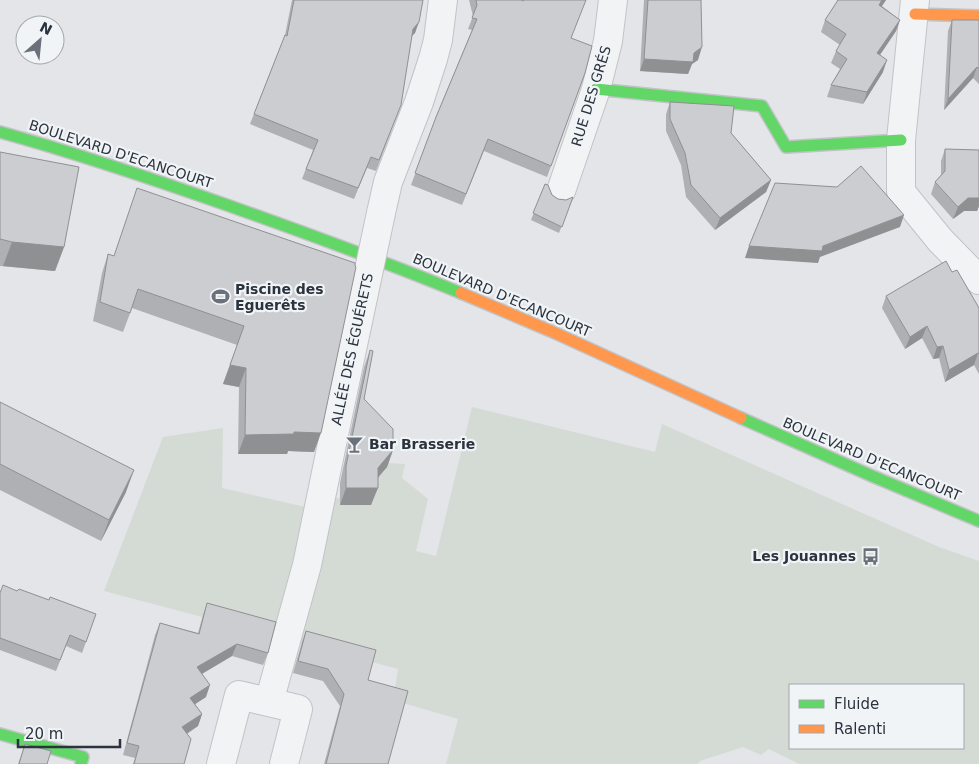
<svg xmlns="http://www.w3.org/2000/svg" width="979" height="764" font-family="'DejaVu Sans',sans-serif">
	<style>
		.green { fill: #d4dbd4; fill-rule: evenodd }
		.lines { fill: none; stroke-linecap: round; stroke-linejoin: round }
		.street-casing { stroke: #c1c3c6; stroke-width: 30 }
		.fast-casing { stroke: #c1c3c6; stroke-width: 14 }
		.slow-casing { stroke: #c1c3c6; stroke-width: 14 }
		.street { stroke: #f2f3f5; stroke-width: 28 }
		.fast { stroke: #63d668; stroke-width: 11 }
		.slow { stroke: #ff974d; stroke-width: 11 }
		.street-bridge-casing { stroke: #c1c3c6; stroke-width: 30; stroke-linecap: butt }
		.street-bridge { stroke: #f2f3f5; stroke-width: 28 }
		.wall { fill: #afb0b3 }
		.shaded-wall { fill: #8e9092 }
		.building { fill: #cbcdd0; stroke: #8e9092 }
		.labels { text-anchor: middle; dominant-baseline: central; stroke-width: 4.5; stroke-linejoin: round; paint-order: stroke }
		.street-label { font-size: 14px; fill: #2b333f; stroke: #f1f4f6 }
		.poi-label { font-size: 14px; font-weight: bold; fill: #2b333f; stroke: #f1f4f6; text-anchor: start }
	</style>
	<rect width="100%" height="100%" fill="#e3e5e8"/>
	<path class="green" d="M472,407L655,452L662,424L939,547L979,561V764H799L769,749L761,755L743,747L700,761L698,764H446L458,719L393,700L398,669L104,591L163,437L223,428L222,488L305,507L335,498H340V505L371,504V485L387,467V463L405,464L402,478L428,499L416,551L436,556ZM790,685H963V748H790Z"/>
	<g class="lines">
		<defs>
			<path id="street" d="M915,0L901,140V192L940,240L979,280
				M561,191L596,89L608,41L613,0
				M381,213L388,182L419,102L433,59L438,40L443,0
				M269,702L307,565L333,439
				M221,764L239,695L298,709L284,764"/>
			<path id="fast" d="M596,89L762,106L786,147L901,140
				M0,132C76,153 150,178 224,204C303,232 383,261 461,293
				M741,418L872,476L979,521
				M0,734L83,757L81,764"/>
			<path id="slow" d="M915,14L979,16
				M461,293L553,332L741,418"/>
		</defs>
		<use href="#street" class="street-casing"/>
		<use href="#fast" class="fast-casing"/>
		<use href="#slow" class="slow-casing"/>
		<use href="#street" class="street"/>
		<use href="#fast" class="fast"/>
		<use href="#slow" class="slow"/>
		<defs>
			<path id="street-bridge" d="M333,439L381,213"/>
		</defs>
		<use href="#street-bridge" class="street-bridge-casing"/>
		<use href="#street-bridge" class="street-bridge"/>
	</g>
	<path class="wall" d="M292,0H423L415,33L411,36L401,105L376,171L367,168L354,199L302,179L313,150L250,124L285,35Z
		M469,0H521L571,38L585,73L547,177L484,151L462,205L411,185L436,117L472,30L468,29L473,16Z
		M644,0H701L698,60L692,64L688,74L640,71Z
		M838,0H886L882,6L900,20L896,31L880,55L883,72L863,104L827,97L831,85L840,69L831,63L836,51L840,45L821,32L825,20Z
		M952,20H979V84L973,78L944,110L948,31Z
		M670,102L731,133L771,180L766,192L715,230L686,197L681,165L666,131V114Z
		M945,149L979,150V206L977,211H964L953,219L931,194L935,182L941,175V161Z
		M0,152L64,247L55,271L0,266Z
		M545,184L552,195L558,199L566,200L573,197L559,233L531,220Z
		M108,254L113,256L355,263L314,452L288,451L287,454H238L239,387L223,384L237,345L132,308L123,332L93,321L102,273Z
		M952,272L979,308V374L974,365L945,382L939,358L933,359L922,338L905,349L882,308L886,296Z
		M370,350L364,399L393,450L387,467L378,478L371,505H340V483L364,367Z
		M0,402L126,492L101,541L0,490Z
		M17,591L49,600L96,614L82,653L66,646L56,671L0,650V593Z
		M207,603L268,653L263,665L232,656L202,674L206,697L195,704L202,714L198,726L187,734L184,764H133L135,758L123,755L155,635L160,623L198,633L203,615Z
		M306,631L368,680L388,764H324L340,706L323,681L293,673L302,642Z
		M25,744L47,764H18Z"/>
	<path class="shaded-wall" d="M882,0H886L875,16L879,5Z
		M900,20L896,31L873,65L877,53Z
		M419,22L415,33L409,39L413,29Z
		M702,47L698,60L692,64L688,74L640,71L644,59L694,53Z
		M887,60L883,72L863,104L867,92Z
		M977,67L973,78L944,110L948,99Z
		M771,180L766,192L715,230L720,218Z
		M968,198H979V206L977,211H964L953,219L958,207Z
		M904,215L900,227L820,257L818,263L745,258L749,246H823Z
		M12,242L64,247L55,271L3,266Z
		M927,326L922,338L905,349L910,337Z
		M943,346L939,358L933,359L937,347Z
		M978,353L974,365L945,382L949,370Z
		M230,365L246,368L239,387L223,384Z
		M294,432L321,433L314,452L288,451L287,454H238L245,435Z
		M393,450L387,467L371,485L378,468Z
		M134,470L126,492L101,541L109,520Z
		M346,488H378L371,505H340Z
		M237,644L232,656L193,679L197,667Z
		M210,685L206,697L186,710L190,698Z
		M202,714L198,726L178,739L182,727Z"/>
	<path class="building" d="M294,0H423L419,22L413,29L401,105L379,160L371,157L358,188L306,169L318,140L254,114L285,35L287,36Z
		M476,0H521L523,1L524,0H586L571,38L592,46L585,73L551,166L488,139L466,194L415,173L436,117L477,19L472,18L477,5Z
		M648,0H701L702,47L694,53L693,62L644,59Z
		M838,0H882L879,5L900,20L877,53L887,60L867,92L831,85L847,59L836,51L846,34L825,20Z
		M952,20H979V69L977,67L948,99Z
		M670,102L734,106L731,133L771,180L720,218L691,185L685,153L670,119Z
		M945,149L979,150V198H968L958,207L935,182L945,171Z
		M0,152L79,167L64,247L12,242L0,239Z
		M861,166L904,215L823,246L822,251L749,246L775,183L837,187Z
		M545,184L548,185L552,195L558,199L566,200L573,197L562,227L533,213Z
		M137,188L355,263V266L356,267L321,433L294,432V434L245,435L246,368L230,365L244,326L138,289L130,313L100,302L108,254L114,256Z
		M946,261L952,272L957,270L979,308V354L978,353L949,370L943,346L937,347L927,326L910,337L886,296Z
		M370,350L373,351L364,399L393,429V450L378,468V488H346V466Z
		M0,402L134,470L109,520L0,464Z
		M3,585L17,591L19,589L49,600L50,597L96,614L86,642L70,635L60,660L0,638V593Z
		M207,603L276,622L268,653L237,644L197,667L210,685L190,698L202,714L182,727L191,739L184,764H134L139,746L127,743L160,623L199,634Z
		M306,631L376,650L368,680L408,691L388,764H326L344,694L328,669L298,661Z
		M25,744L51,751L47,764H19Z"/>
	<defs>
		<symbol id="stadium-bare" viewBox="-9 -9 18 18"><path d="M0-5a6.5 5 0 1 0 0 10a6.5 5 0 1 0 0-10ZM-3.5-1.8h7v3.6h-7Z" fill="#6b717a" stroke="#f1f4f6" stroke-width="2.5" paint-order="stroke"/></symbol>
		<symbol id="bar-bare" viewBox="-9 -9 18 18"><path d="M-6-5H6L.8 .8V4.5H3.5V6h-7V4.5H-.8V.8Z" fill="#6b717a" stroke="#f1f4f6" stroke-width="2.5" paint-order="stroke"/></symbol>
		<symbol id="bus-bare" viewBox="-9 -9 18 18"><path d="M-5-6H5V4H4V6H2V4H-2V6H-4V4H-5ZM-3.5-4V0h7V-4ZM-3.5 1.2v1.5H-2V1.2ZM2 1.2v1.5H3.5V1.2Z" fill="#6b717a" stroke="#f1f4f6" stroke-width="2.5" paint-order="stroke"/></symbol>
	</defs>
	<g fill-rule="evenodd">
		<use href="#stadium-bare" x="208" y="284" width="25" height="25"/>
		<use href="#bar-bare" x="342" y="432" width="25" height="25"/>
		<use href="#bus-bare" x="858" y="544" width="25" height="25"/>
	</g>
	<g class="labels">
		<g class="street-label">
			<text transform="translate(591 96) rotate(-73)">RUE DES GRÉS</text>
			<text transform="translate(121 154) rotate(18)">BOULEVARD D'ECANCOURT</text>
			<text transform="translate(502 295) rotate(23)">BOULEVARD D'ECANCOURT</text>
			<text transform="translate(352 349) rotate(-78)">ALLÉE DES ÉGUÉRETS</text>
			<text transform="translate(872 459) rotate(23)">BOULEVARD D'ECANCOURT</text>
		</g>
		<g class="poi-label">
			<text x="235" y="289">Piscine des<tspan x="235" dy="16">Eguerêts</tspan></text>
			<text x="369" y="444">Bar Brasserie</text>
			<text x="856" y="556" text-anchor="end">Les Jouannes</text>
		</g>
	</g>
	<rect x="789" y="684" width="175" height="65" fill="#f1f4f6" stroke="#a2a7ad"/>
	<rect x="799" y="700" width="25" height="8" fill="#63d668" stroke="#a2a7ad"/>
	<text x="834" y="709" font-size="15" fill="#2b333f">Fluide</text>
	<rect x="799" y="725" width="25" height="8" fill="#ff974d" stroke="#a2a7ad"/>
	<text x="834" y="734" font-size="15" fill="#2b333f">Ralenti</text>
	<g transform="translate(40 40) rotate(27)"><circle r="24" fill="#f1f4f6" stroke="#a2a7ad"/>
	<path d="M0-4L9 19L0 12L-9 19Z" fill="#6b717a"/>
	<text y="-8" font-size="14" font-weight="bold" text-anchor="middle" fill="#2b333f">N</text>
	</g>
	<path d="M18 739v8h102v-8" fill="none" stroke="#2b333f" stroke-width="2.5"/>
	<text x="25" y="739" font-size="15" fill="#2b333f" stroke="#f1f4f6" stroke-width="4" paint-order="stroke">20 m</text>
</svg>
